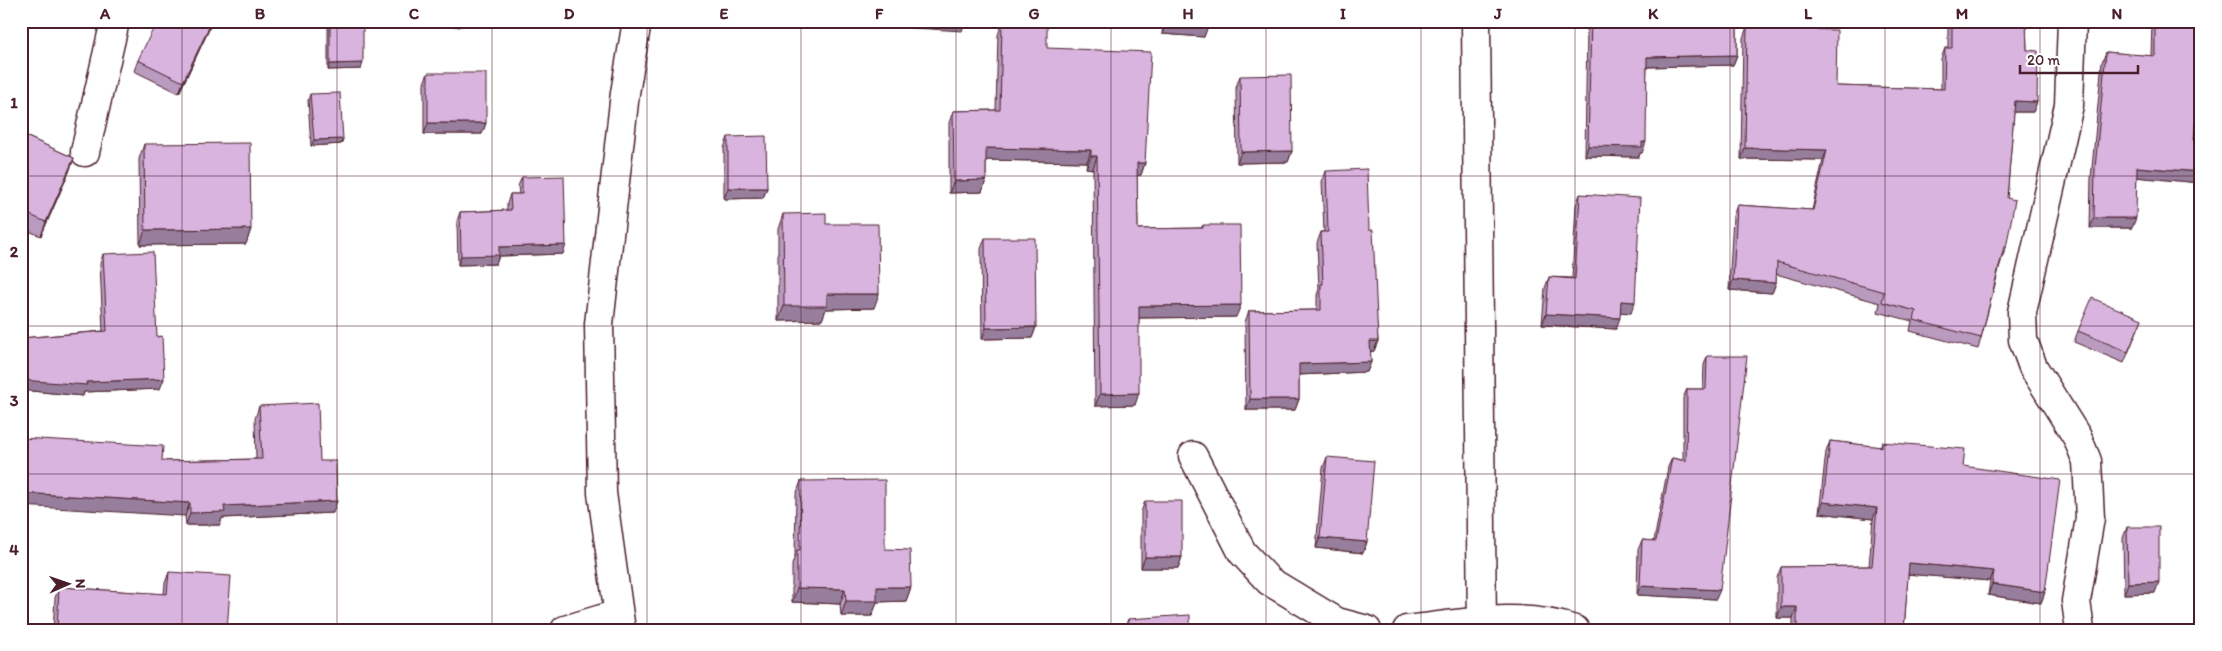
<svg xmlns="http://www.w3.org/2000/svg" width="2222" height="651" font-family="Itim,sans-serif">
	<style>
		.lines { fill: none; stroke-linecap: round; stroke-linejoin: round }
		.minor-casing { stroke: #4a1f2b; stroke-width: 31 }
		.minor { stroke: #fff; stroke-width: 28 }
		.wall { fill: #ba9bc0; stroke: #4a1f2b }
		.shaded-wall { fill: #977e9c; stroke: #4a1f2b }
		.building { fill: #d8b4df; stroke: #4a1f2b }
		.grid { fill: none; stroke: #4a1f2b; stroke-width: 1; stroke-opacity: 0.55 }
		.neatline { fill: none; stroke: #4a1f2b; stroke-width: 2 }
		.grid-label { font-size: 16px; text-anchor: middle; font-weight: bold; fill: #4a1f2b }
	</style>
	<rect width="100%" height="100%" fill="#fff"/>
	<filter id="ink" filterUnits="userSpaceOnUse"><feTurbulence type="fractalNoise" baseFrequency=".02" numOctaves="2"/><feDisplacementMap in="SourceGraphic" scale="10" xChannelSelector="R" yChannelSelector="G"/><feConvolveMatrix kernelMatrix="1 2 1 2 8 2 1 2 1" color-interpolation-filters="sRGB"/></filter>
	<g filter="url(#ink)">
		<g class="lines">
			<defs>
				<path id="minor" d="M1476,21L1482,630
					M2072,21L2069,105L2022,312L2023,340L2033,367L2077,437L2087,461L2090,518L2076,601L2080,630
					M85,152L115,21
					M1193,456L1242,552L1269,581L1337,622L1367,630
					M565,630L618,614
					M621,630L602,493L599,324L625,93L637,21
					M1407,630C1462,624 1521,611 1575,630"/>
			</defs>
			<use href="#minor" class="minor-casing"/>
			<use href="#minor" class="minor"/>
		</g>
		<path class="wall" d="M213,21L179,93L134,71L138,60Z
			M424,21H462L460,27Z
			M1163,21H1209L1204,37L1162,34Z
			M1542,21H1737V55L1733,65L1647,67L1642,153H1640L1639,157L1585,156L1587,26L1542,24Z
			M1948,21H2026L2027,50L2037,102L2033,112H2014L2007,198L2006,248L2002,258L1981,338L1978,349L1910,331L1912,321L1878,312L1880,303L1776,274V283L1772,293L1729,290L1733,216L1737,205L1812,210L1823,160L1741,159L1743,38L1747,27L1836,86L1941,89V59L1945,48H1948Z
			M2152,21H2201L2194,141L2201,183L2137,177L2132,228H2090L2091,178L2102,62L2106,52L2151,56Z
			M330,22L361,69L328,70V27Z
			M1002,23L1047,48L1145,163L1141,175H1137L1138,229L1201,228L1203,225L1236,317L1139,318L1135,405L1095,406L1093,169L1086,168L1087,162L986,160V180L982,192L949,193V123L953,111L996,110L998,35Z
			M428,73L486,123L482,134H424V83Z
			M1240,76L1292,151L1288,162L1237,163L1236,87Z
			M310,94L343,139L341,144L311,146L308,100Z
			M21,134L74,158L69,172L41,236L21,228Z
			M728,137L767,188L763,198L724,199V148Z
			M144,144L251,229L246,244L140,245L139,159Z
			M1326,171L1369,230L1378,341L1374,351L1370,352L1371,362L1367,372L1299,375V399L1295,410H1246L1245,322L1249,311L1317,310V295L1319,289L1317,243L1321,232H1324L1322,181Z
			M522,177L563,254L499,256L496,264L458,265L457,221L460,212L507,210V204L510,194H519L518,186Z
			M1580,194L1631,313L1620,312L1616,329L1542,325L1545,288L1549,277L1572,278L1576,205Z
			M783,214L826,224L874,308L826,309L822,320L778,321V229Z
			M985,238L1036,327L1032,338L982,339L981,249Z
			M103,254L157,337L160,389L84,392L83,396L21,390V338L103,331L100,264Z
			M2201,272V282H2199Z
			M2142,319L2124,363L2074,342L2078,331Z
			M1707,356L1716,599L1637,595L1638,550L1642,540L1654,541L1668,467L1672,458L1683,460V398L1687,389H1703L1704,365Z
			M259,406L320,461L333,513L222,518L220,525H186L185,516L162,461L256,459L255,419Z
			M1830,441L1880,447L1882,442L1963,466L2045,592L2041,603L1988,595L1990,581L1908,574L1904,630H1793V618H1777V578L1781,567L1869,566L1873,519L1819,513L1826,452Z
			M1327,457L1367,542L1363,553L1316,548L1323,468Z
			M801,481L885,549L911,587L906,601L877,602L872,616H841L840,604L792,602V565L795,556L796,495Z
			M1145,501L1182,557L1178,568H1141V512Z
			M2127,527L2155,593L2124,594L2123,538Z
			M169,572L227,630H53L55,598L59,587L164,594L165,583Z
			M1128,619L1190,630H1124Z"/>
		<path class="shaded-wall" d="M212,21H213L179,93L183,82Z
			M804,21H965L962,31Z
			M1543,21H1589L1587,26L1542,24Z
			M1166,23L1208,26L1204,37L1162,34Z
			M1737,55L1733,65L1643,67L1647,57Z
			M363,63L361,69L328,70L330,64Z
			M2015,101L2037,102L2033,112H2011Z
			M428,123H486L482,134H424Z
			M343,139L341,144L311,146L314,140Z
			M1646,142L1642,153H1640L1639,157L1585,156L1588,146Z
			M986,148L1091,150L1087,162L982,160Z
			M1745,148L1827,150L1823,160L1741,159Z
			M1292,151L1288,162L1237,163L1241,152Z
			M1091,156H1097L1093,169L1086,168Z
			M74,158L69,172L41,236L46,222Z
			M1137,163H1145L1141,175L1133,176Z
			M2137,167L2201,172V183L2133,177Z
			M986,180L982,192L949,193L954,181Z
			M728,188H767L763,198L724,199Z
			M2094,218H2136L2132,228H2090Z
			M251,229L246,244L140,245L145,230Z
			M566,245L563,254L499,256L496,264L458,265L461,256L499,247Z
			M1733,280L1776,283L1772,293L1729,290Z
			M827,294H879L874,308L826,309L822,320L778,321L784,306Z
			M1621,301L1635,302L1631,313L1617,312Z
			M1241,305L1236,317L1134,318L1139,306Z
			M1546,314L1620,318L1616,329L1542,325Z
			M1036,327L1032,338L982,339L986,328Z
			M1370,341H1378L1374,351L1366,352Z
			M1371,362L1367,372L1295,375L1299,364Z
			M164,379L160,389L84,392L83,396L21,390V380L86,382Z
			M1139,393L1135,405L1095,406L1100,394Z
			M1250,399H1299L1295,410H1246Z
			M21,493L190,503L185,516L21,506Z
			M337,501L333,513L222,518L220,525H186L190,513L224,506Z
			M1823,502L1877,508L1873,519L1819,513Z
			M1320,538L1367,542L1363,553L1316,548Z
			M1145,557H1182L1178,568H1141Z
			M1909,563L1994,571L1990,581L1905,574Z
			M2159,582L2155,593L2124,594L2128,583Z
			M1992,584L2045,592L2041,603L1988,595Z
			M1640,586L1720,590L1716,599L1637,595Z
			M877,587H911L906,601L877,602L872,616H841L846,601Z
			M797,588L845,589L840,604L792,602Z
			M1781,607H1797L1793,618H1777Z"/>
		<path class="building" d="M157,21H212L183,82L138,60Z
			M363,21V63L330,64V22Z
			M1166,21H1209L1208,26L1166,23Z
			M1591,21H1737V55L1647,57L1646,142H1642V147L1588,146Z
			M1952,21H2026L2027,50L2038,51L2037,102L2015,101L2007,198L2015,200L2006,248L2004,247L1981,338L1914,320L1916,311L1882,302L1884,292L1777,262L1776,283L1733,280L1737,205L1813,210L1827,150L1745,148L1747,27L1837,30L1836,86L1944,89L1945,48H1952Z
			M2155,21H2201V37L2194,141L2201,142V172L2137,167L2136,218H2094L2095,168L2106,52L2155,56Z
			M1002,23L1047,24V48L1151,52L1145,163H1137L1138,229L1203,228V225H1240L1241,305L1139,306V393L1100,394L1097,156H1091V150L986,148V180L954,181L953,111L1000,110Z
			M428,73H486V123H428Z
			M1291,75L1292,151L1241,152L1240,76Z
			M340,93L343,139L314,140L310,94Z
			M21,134L74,158L46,222L21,211Z
			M766,136L767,188H728V137Z
			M250,143L251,229L145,230L144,144Z
			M1367,169L1369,230H1373L1378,341H1370L1371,362L1299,364V399H1250L1249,311L1321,310V284H1323L1321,232H1328L1326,171Z
			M564,176L566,245L499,247V255L461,256L460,212L511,210L510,194H522V177Z
			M1580,194L1640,198L1635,302L1621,301L1620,318L1546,314L1549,277L1575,279Z
			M826,213V224H878L879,294H827V306H784L783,214Z
			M985,238H1035L1036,327L986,328Z
			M153,252L157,337L162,336L164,379L86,382L87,385L21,380V338L107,331L103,254Z
			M2092,298L2142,319L2128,352L2078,331Z
			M1707,356H1747L1720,590L1640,586L1642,540L1656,541L1672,458L1686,461L1687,389H1706Z
			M318,403L320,461H336L337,501L224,506L225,512L190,513V503L21,493V438L163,446L162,461L262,459L259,406Z
			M1830,441L1882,447V442L1965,449L1963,466L2060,480L2045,592L1992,584L1994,571L1909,563L1904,630H1797V607H1781V567L1872,566L1877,508L1823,502Z
			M1327,457L1374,461L1367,542L1320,538Z
			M885,480V549L910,550L911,587H877V601H846L845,589L797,588V550H800L801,481Z
			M1145,501H1182V557H1145Z
			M2127,527H2159V582L2128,583Z
			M169,572L231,576L227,630H57L59,587L167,594Z
			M1190,615V630H1128V619Z"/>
	</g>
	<path class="grid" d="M182,21V630M337,21V630M492,21V630M647,21V630M801,21V630M956,21V630M1111,21V630M1266,21V630M1421,21V630M1575,21V630M1730,21V630M1885,21V630M2040,21V630M21,176H2201M21,326H2201M21,474H2201"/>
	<rect width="2222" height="651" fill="none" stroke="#fff" stroke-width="55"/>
	<g transform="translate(68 584) rotate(88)" stroke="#ffffff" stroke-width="4" paint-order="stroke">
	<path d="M0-4L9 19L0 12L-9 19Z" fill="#4a1f2b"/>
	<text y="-8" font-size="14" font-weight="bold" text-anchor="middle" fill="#4a1f2b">N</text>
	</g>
	<path d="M2020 65v8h118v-8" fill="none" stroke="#4a1f2b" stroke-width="2.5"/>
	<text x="2027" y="65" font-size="15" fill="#4a1f2b" stroke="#ffffff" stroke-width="4" paint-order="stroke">20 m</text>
	<rect x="28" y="28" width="2166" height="596" class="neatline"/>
	<g class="grid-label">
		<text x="105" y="19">A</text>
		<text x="260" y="19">B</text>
		<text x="414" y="19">C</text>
		<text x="569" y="19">D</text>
		<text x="724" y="19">E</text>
		<text x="879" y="19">F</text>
		<text x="1034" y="19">G</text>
		<text x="1188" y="19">H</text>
		<text x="1343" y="19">I</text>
		<text x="1498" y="19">J</text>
		<text x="1653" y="19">K</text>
		<text x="1808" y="19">L</text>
		<text x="1962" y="19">M</text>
		<text x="2117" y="19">N</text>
		<text x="14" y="108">1</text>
		<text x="14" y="257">2</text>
		<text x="14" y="406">3</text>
		<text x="14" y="555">4</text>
	</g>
</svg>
